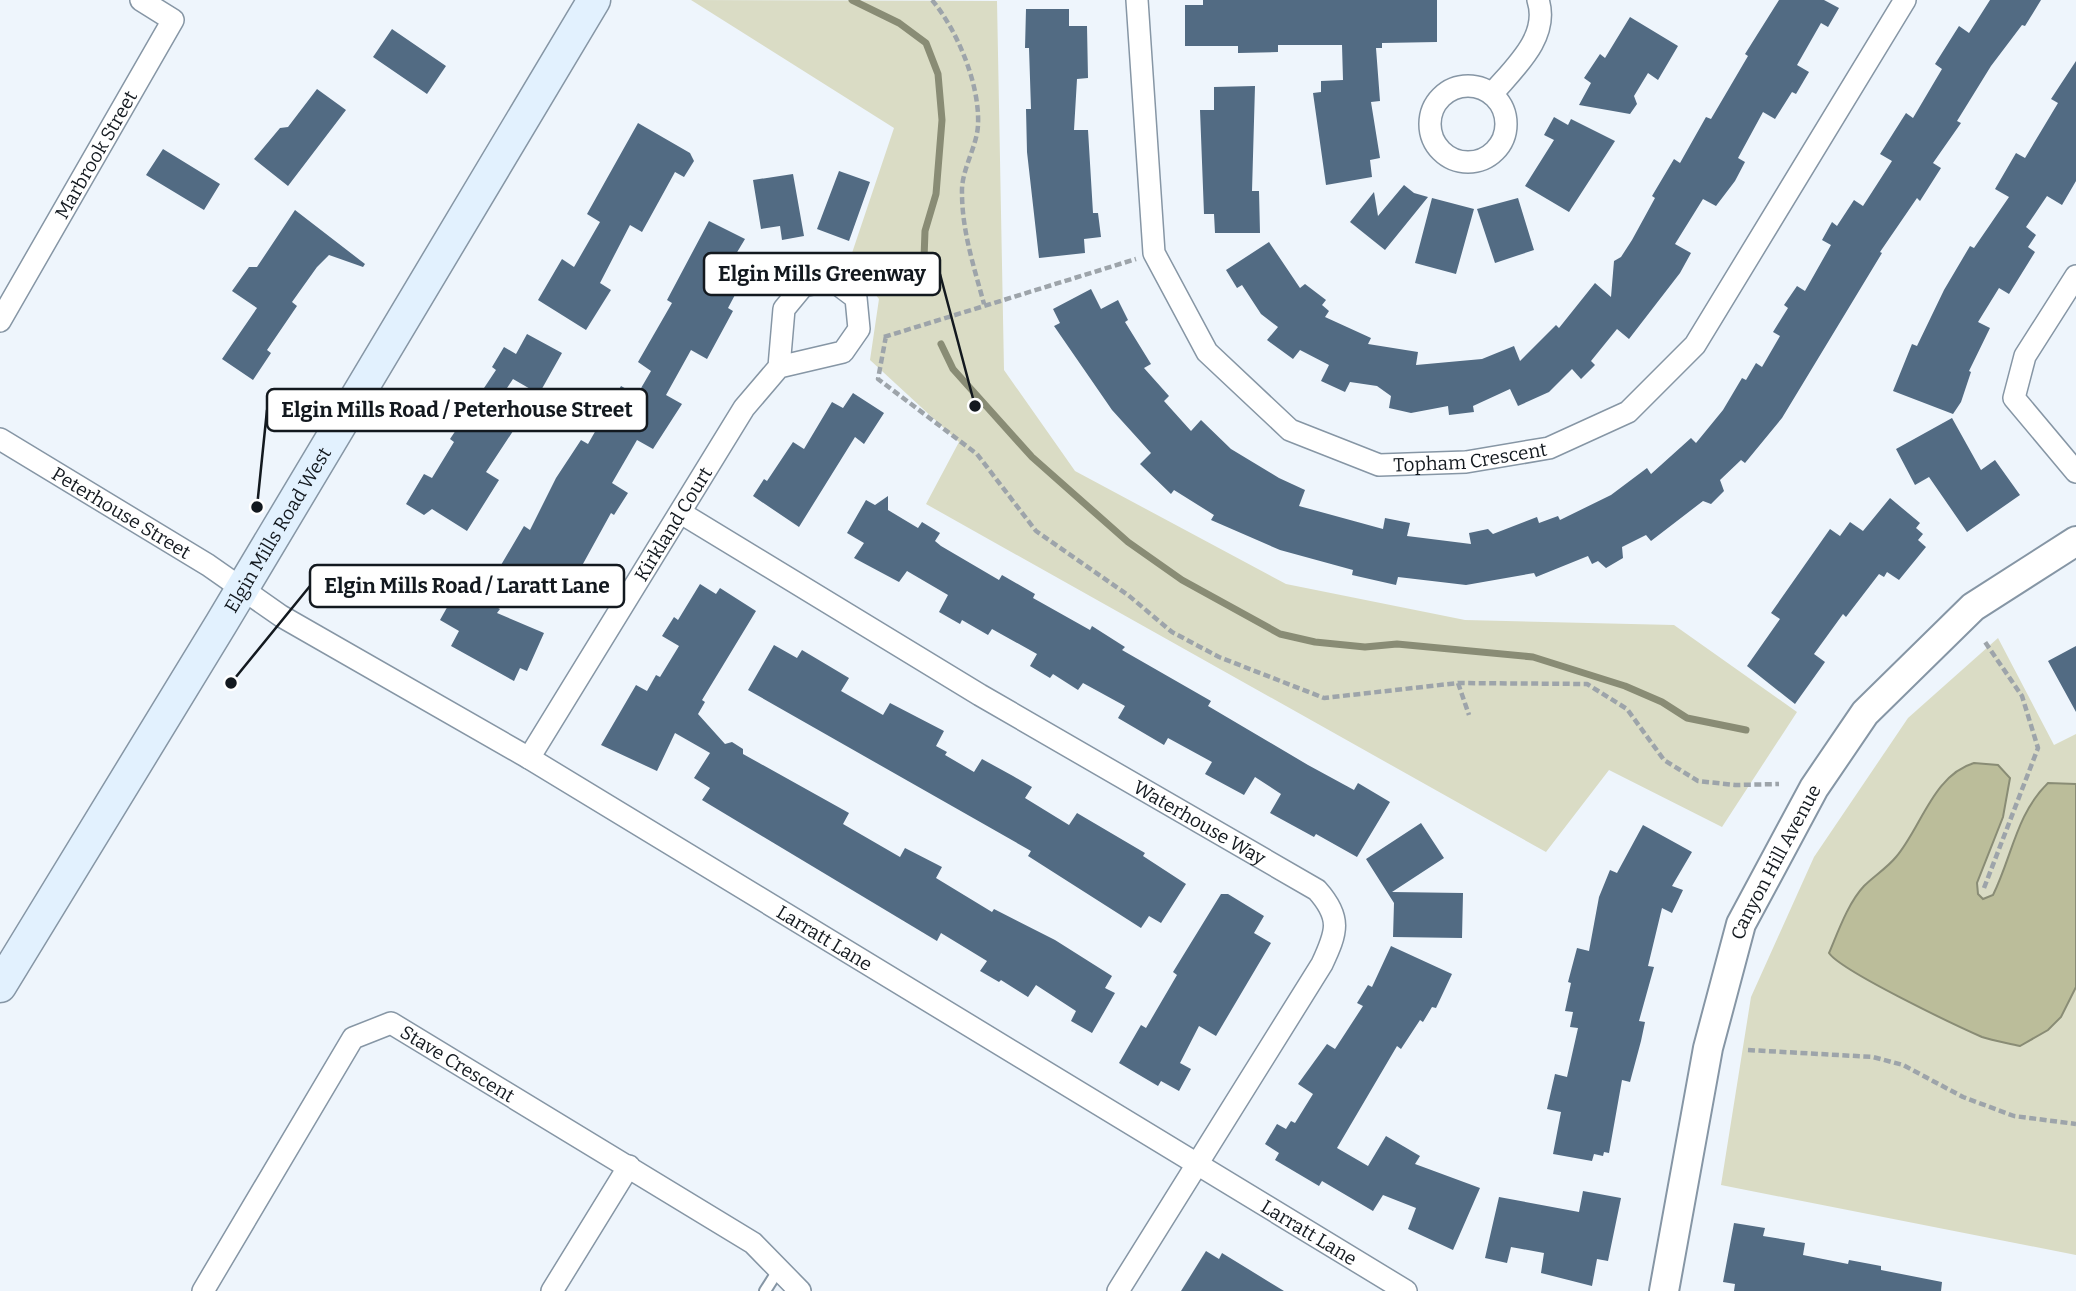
<svg xmlns="http://www.w3.org/2000/svg" width="2076" height="1291" font-family="Bitter,serif">
	<style>
		.green { fill: #dadcc5 }
		.water { fill: #bbbd9a; stroke: #898c75; stroke-width: 2 }
		.lines { fill: none; stroke-linecap: round; stroke-linejoin: round }
		.stream { stroke: #898c75; stroke-width: 7 }
		.building { fill: #526b83 }
		.service-casing { stroke: #8696a5; stroke-width: 14 }
		.minor-casing { stroke: #8696a5; stroke-width: 24 }
		.tertiary-casing { stroke: #8696a5; stroke-width: 32 }
		.secondary-casing { stroke: #8696a5; stroke-width: 35 }
		.path { stroke: #9da4aa; stroke-width: 4.5; stroke-dasharray: 7 3.5; stroke-linecap: butt }
		.service { stroke: #fff; stroke-width: 10 }
		.minor { stroke: #fff; stroke-width: 21 }
		.tertiary { stroke: #fff; stroke-width: 28 }
		.secondary { stroke: #e2f1fe; stroke-width: 32 }
		.labels { text-anchor: middle; dominant-baseline: central; stroke-width: 5; stroke-linejoin: round; paint-order: stroke }
		.street-label { font-size: 19px; fill: #13191f; stroke: #fff }
		.leader { fill: none; stroke: #13191f; stroke-width: 2.5 }
		.callout-dot { fill: #13191f; stroke: #fff; stroke-width: 2.5 }
		.callout { fill: #fff; stroke: #13191f; stroke-width: 2.5 }
		.callout-label { font-size: 21px; text-anchor: middle; font-weight: bold; fill: #13191f }
	</style>
	<rect width="100%" height="100%" fill="#eef5fc"/>
	<path class="green" d="M691,0L997,1L1004,370L1075,471L1286,584L1465,620L1674,625L1797,712L1722,827L1609,770L1546,852L926,504L959,442L870,360L879,299L849,262L894,128Z
		M1998,638L2054,745L2076,734V1255L1721,1185L1751,997L1814,857L1908,718Z"/>
	<path class="water" d="M1974,763L1998,765L2010,778L2003,817L1977,883L1978,894L1983,899L1993,895C2012,857 2016,814 2048,783L2076,784V987L2061,1017L2048,1030L2020,1046C2008,1043 1994,1041 1982,1037C1957,1026 1841,971 1829,953C1838,932 1848,903 1864,886C1874,876 1887,868 1896,857C1921,828 1933,775 1974,763Z"/>
	<g class="lines">
		<path class="stream" d="M852,0L899,23L926,43L938,74L942,120L936,194L925,231L923,286
			M941,344L953,369L1032,457L1128,542L1182,580L1280,634L1315,642L1365,647L1397,644L1533,657L1625,686L1662,702L1687,718L1746,730"/>
	</g>
	<path class="building" d="M1203,0H1437V42L1382,43V48H1376L1380,101L1371,102L1380,158L1370,160L1372,177L1326,185L1313,93L1321,92V81L1343,80L1342,45H1278V52L1238,53V46H1185V5H1203Z
		M1779,0H1824L1839,8L1828,27L1821,23L1797,65L1809,72L1796,94L1792,92L1775,119L1763,112L1738,158L1745,162L1735,181L1716,206L1703,199L1675,244L1691,253L1680,273L1629,339L1617,329L1591,361L1595,365L1581,379L1572,369L1549,392L1518,406L1510,389L1473,406L1474,412L1449,415L1448,406L1411,413L1389,408L1391,396L1377,386L1350,382L1345,392L1321,381L1329,365L1300,350L1293,359L1267,340L1278,327L1261,314L1242,285L1237,288L1226,270L1269,242L1300,288L1305,284L1326,300L1322,305L1329,311L1325,317L1371,338L1368,344L1418,352L1416,365L1482,359L1514,346L1520,361L1556,325L1559,328L1595,283L1611,297L1614,261L1621,257L1632,240L1655,198L1652,196L1674,159L1680,163L1706,117L1711,119L1748,56L1745,54Z
		M1990,0H2041L2025,26L2022,25L1991,66L1957,121L1961,123L1933,163L1941,168L1920,201L1917,198L1880,252L1882,253L1782,418L1745,463L1741,460L1720,480L1724,491L1711,504L1703,501L1651,541L1646,535L1622,547L1623,558L1606,568L1598,561L1592,564L1588,556L1536,577L1534,573L1466,585L1398,577L1396,585L1352,575L1353,570L1280,550L1211,520L1214,515L1174,490L1171,494L1140,464L1151,453L1112,410L1054,326L1060,323L1053,309L1091,289L1101,309L1118,300L1128,320L1125,322L1151,364L1144,368L1169,396L1164,401L1191,431L1201,420L1231,449L1279,478L1305,490L1299,506L1383,529L1385,518L1410,523L1407,536L1471,544L1469,533L1488,529L1493,534L1537,517L1539,523L1558,516L1560,520L1611,495L1647,468L1651,474L1691,438L1696,443L1723,410L1742,378L1746,380L1756,363L1762,367L1780,336L1773,332L1788,308L1784,305L1797,286L1805,291L1831,245L1822,240L1832,222L1837,226L1854,200L1863,206L1892,161L1880,154L1906,113L1913,118L1942,69L1935,64L1959,26L1969,33Z
		M1026,9H1069V26H1087L1088,78L1077,79L1074,130H1088L1093,213H1098L1101,237L1084,239L1085,253L1039,258L1027,152L1026,109H1031L1029,48H1025Z
		M1630,17L1678,46L1658,80L1648,73L1634,96L1637,104L1630,114L1579,105L1591,83L1584,78L1600,54L1605,58Z
		M392,29L446,66L427,94L373,57Z
		M2076,61V181L2062,205L2047,196L2026,227L2036,235L2028,247L2035,252L2009,294L1999,288L1978,322L1990,328L1969,371L1971,372L1961,402L1953,414L1893,391L1912,344L1917,346L1944,290L1970,246L1974,248L2009,197L1995,189L2016,153L2025,158L2058,103L2051,99Z
		M1255,86L1252,191H1259L1260,233H1215L1214,214H1204L1200,110H1214V87Z
		M317,89L346,110L288,186L254,159L280,128L288,127Z
		M1554,117L1568,125L1571,119L1615,141L1569,212L1525,186L1554,140L1544,135Z
		M638,123L690,153L694,161L684,177L675,172L642,232L630,225L600,283L611,290L586,330L538,300L562,259L574,267L600,222L587,214Z
		M163,149L220,184L204,210L146,175Z
		M839,171L870,182L849,241L817,229Z
		M793,174L804,236L782,240L780,226L761,229L753,180Z
		M1404,185L1414,193L1428,197L1385,250L1350,222L1374,192L1378,216Z
		M1432,198L1474,209L1456,274L1415,263Z
		M1518,198L1534,250L1495,263L1477,209Z
		M295,210L365,264L363,267L329,255L317,267L292,302L297,306L267,350L271,353L253,380L222,359L257,308L232,291L249,267H257Z
		M709,221L745,239L736,254L752,263L728,308L733,311L707,359L691,350L666,395L682,404L653,449L637,440L612,483L628,493L614,515L611,513L573,582L557,572L545,591L501,565L524,526L530,530L556,478L581,440L588,444L621,386L637,395L651,371L638,362L672,303L667,300Z
		M527,334L562,353L539,394L513,379L493,409L517,425L486,472L499,480L467,531L432,509L424,515L406,504L424,474L432,478L454,442L450,439L496,370L492,367L504,347L516,354Z
		M853,393L884,413L864,444L855,437L799,527L753,496L764,479L767,481L793,442L804,449L832,402L843,408Z
		M1952,418L1981,470L1995,460L2020,495L1967,532L1929,477L1915,485L1896,449Z
		M888,496V510L918,528L922,522L940,533L935,541L941,546L999,580L1002,575L1035,594L1033,598L1090,630L1092,626L1125,647L1122,650L1211,701L1208,706L1308,765L1354,790L1358,783L1390,802L1357,857L1316,834L1314,837L1270,813L1281,794L1255,777L1244,795L1205,774L1212,762L1168,738L1164,745L1118,718L1125,706L1083,683L1078,690L1053,674L1050,678L1030,666L1037,654L992,629L988,635L962,620L960,624L939,612L948,595L907,571L899,582L854,558L864,543L847,533L866,500L875,505Z
		M1890,498L1920,523L1916,528L1923,534L1918,540L1926,547L1899,580L1887,572L1884,577L1879,574L1846,617L1843,614L1814,654L1825,662L1795,704L1747,666L1780,619L1771,613L1830,529L1840,536L1850,522L1863,531Z
		M700,584L716,594L720,588L756,611L702,700L705,702L698,714L725,744L732,742L743,749V754L849,813L843,824L900,857L905,848L942,867L936,878L992,912L994,909L1055,940L1112,976L1105,988L1115,993L1092,1033L1071,1021L1076,1011L1036,985L1028,997L1001,980L999,982L980,971L987,961L941,933L937,941L702,800L710,788L694,778L710,753L675,733L657,771L601,745L636,685L647,691L656,675L660,677L679,646L662,636L674,617L678,620Z
		M459,586L500,609L497,613L544,633L527,671L520,668L514,681L451,646L459,631L440,620Z
		M774,645L797,658L802,650L849,678L841,691L883,715L890,703L944,731L936,746L947,752L945,755L974,772L982,759L1013,776L1032,787L1025,798L1069,825L1077,813L1145,853L1143,856L1186,884L1161,923L1149,916L1141,928L1028,856L1031,851L748,690Z
		M2076,646V712L2048,661Z
		M1421,823L1444,858L1392,892L1463,893L1462,938L1393,937L1394,903L1366,859Z
		M1643,825L1692,852L1672,886L1683,890L1672,913L1662,908L1648,966L1654,967L1639,1021L1645,1022L1641,1041L1630,1082L1622,1080L1609,1153L1604,1152L1603,1156L1594,1154L1592,1161L1553,1154L1561,1112L1547,1109L1555,1074L1567,1077L1578,1028L1570,1027L1573,1012L1565,1011L1571,983L1568,982L1577,948L1589,951L1599,897L1610,870L1617,873Z
		M1221,894H1228L1264,916L1254,933L1271,943L1216,1036L1199,1026L1180,1063L1191,1069L1179,1091L1161,1081L1158,1086L1119,1063L1141,1025L1146,1028L1177,975L1173,972Z
		M1391,946L1452,974L1436,1008L1432,1007L1423,1022L1420,1020L1401,1049L1397,1046L1337,1148L1368,1166L1386,1136L1420,1156L1415,1164L1480,1188L1453,1250L1408,1229L1416,1208L1383,1195L1373,1211L1322,1181L1319,1186L1275,1160L1279,1153L1265,1144L1277,1124L1286,1129L1291,1121L1295,1123L1313,1094L1298,1084L1327,1044L1335,1049L1363,1006L1357,1003L1368,985L1372,987Z
		M1583,1191L1621,1198L1608,1261L1597,1259L1592,1286L1541,1273L1544,1253L1511,1247L1507,1263L1485,1258L1499,1197L1579,1212Z
		M1734,1223L1765,1228L1763,1236L1805,1243L1803,1255L1848,1264L1849,1260L1881,1266V1270L1942,1282L1941,1291H1734L1735,1284L1723,1282Z
		M1206,1251L1219,1259L1222,1253L1284,1291H1181Z"/>
	<g class="lines">
		<defs>
			<path id="service" d="M765,1291L779,1269"/>
			<g id="minor">
				<path id="s1" d="M1137,0L1154,253L1207,352L1290,430L1379,465L1466,462L1549,448L1628,412L1695,345L1905,0"/>
				<circle cx="1468" cy="124" r="38"/>
				<path d="M1492,94C1514,68 1550,37 1538,0"/>
				<path d="M2076,276L2025,356L2014,398L2076,472"/>
				<path id="s2" d="M0,321L173,20L141,0"/>
				<path id="s3" d="M0,439L208,565L281,616L529,758L1406,1291"/>
				<path id="s4" d="M681,513L980,695L1317,890C1342,918 1337,932 1322,964L1118,1291"/>
				<path id="s5" d="M529,758L744,408L779,367L843,352L859,329L856,298L832,280L803,286L784,309L779,367"/>
				<path id="s6" d="M203,1291L353,1038L391,1023L753,1243L800,1291"/>
				<path d="M552,1291L629,1166"/>
			</g>
			<g id="tertiary">
				<path id="s7" d="M1664,1291L1708,1048L1741,924L1814,788L1865,713L1973,607L2076,541"/>
			</g>
			<g id="secondary">
				<path id="s8" d="M0,986L221,624L594,0"/>
			</g>
		</defs>
		<use href="#service" class="service-casing"/>
		<use href="#minor" class="minor-casing"/>
		<use href="#tertiary" class="tertiary-casing"/>
		<use href="#secondary" class="secondary-casing"/>
		<path class="path" d="M932,0C957,30 980,84 978,125C977,147 961,170 962,193C962,231 974,267 984,304
			M886,336L878,379L977,454L1036,531L1128,595L1172,632L1219,657L1324,698L1458,683L1587,684L1627,709L1664,760L1698,781L1735,785L1779,784
			M884,337L1136,259
			M1458,683L1469,715
			M1984,888L2038,748L2022,696L1985,642
			M1748,1050L1873,1057L1903,1065L1963,1097L2014,1116L2076,1124"/>
		<use href="#service" class="service"/>
		<use href="#minor" class="minor"/>
		<use href="#tertiary" class="tertiary"/>
		<use href="#secondary" class="secondary"/>
	</g>
	<g class="labels">
		<g class="street-label">
			<text stroke="none"><textPath href="#s2" startOffset="192">Marbrook Street</textPath></text>
			<text stroke="none"><textPath href="#s1" startOffset="667">Topham Crescent</textPath></text>
			<text stroke="none"><textPath href="#s3" startOffset="142">Peterhouse Street</textPath></text>
			<text stroke="none"><textPath href="#s5" startOffset="275">Kirkland Court</textPath></text>
			<text stroke="none"><textPath href="#s8" startOffset="534">Elgin Mills Road West</textPath></text>
			<text stroke="none"><textPath href="#s4" startOffset="604">Waterhouse Way</textPath></text>
			<text stroke="none"><textPath href="#s7" startOffset="446">Canyon Hill Avenue</textPath></text>
			<text stroke="none"><textPath href="#s3" startOffset="964">Larratt Lane</textPath></text>
			<text stroke="none"><textPath href="#s6" startOffset="413">Stave Crescent</textPath></text>
			<text stroke="none"><textPath href="#s3" startOffset="1531">Larratt Lane</textPath></text>
		</g>
	</g>
	<path class="leader" d="M975 406L940 274M257 507L267 410M231 683L310 586"/>
	<g class="callout-dot">
		<circle cx="975" cy="406" r="7"/>
		<circle cx="257" cy="507" r="7"/>
		<circle cx="231" cy="683" r="7"/>
	</g>
	<g class="callout">
		<rect x="704" y="253" width="236" height="42" rx="7"/>
		<rect x="267" y="389" width="380" height="42" rx="7"/>
		<rect x="310" y="565" width="314" height="42" rx="7"/>
	</g>
	<g class="callout-label">
		<text x="822" y="281">Elgin Mills Greenway</text>
		<text x="457" y="417">Elgin Mills Road / Peterhouse Street</text>
		<text x="467" y="593">Elgin Mills Road / Laratt Lane</text>
	</g>
</svg>
